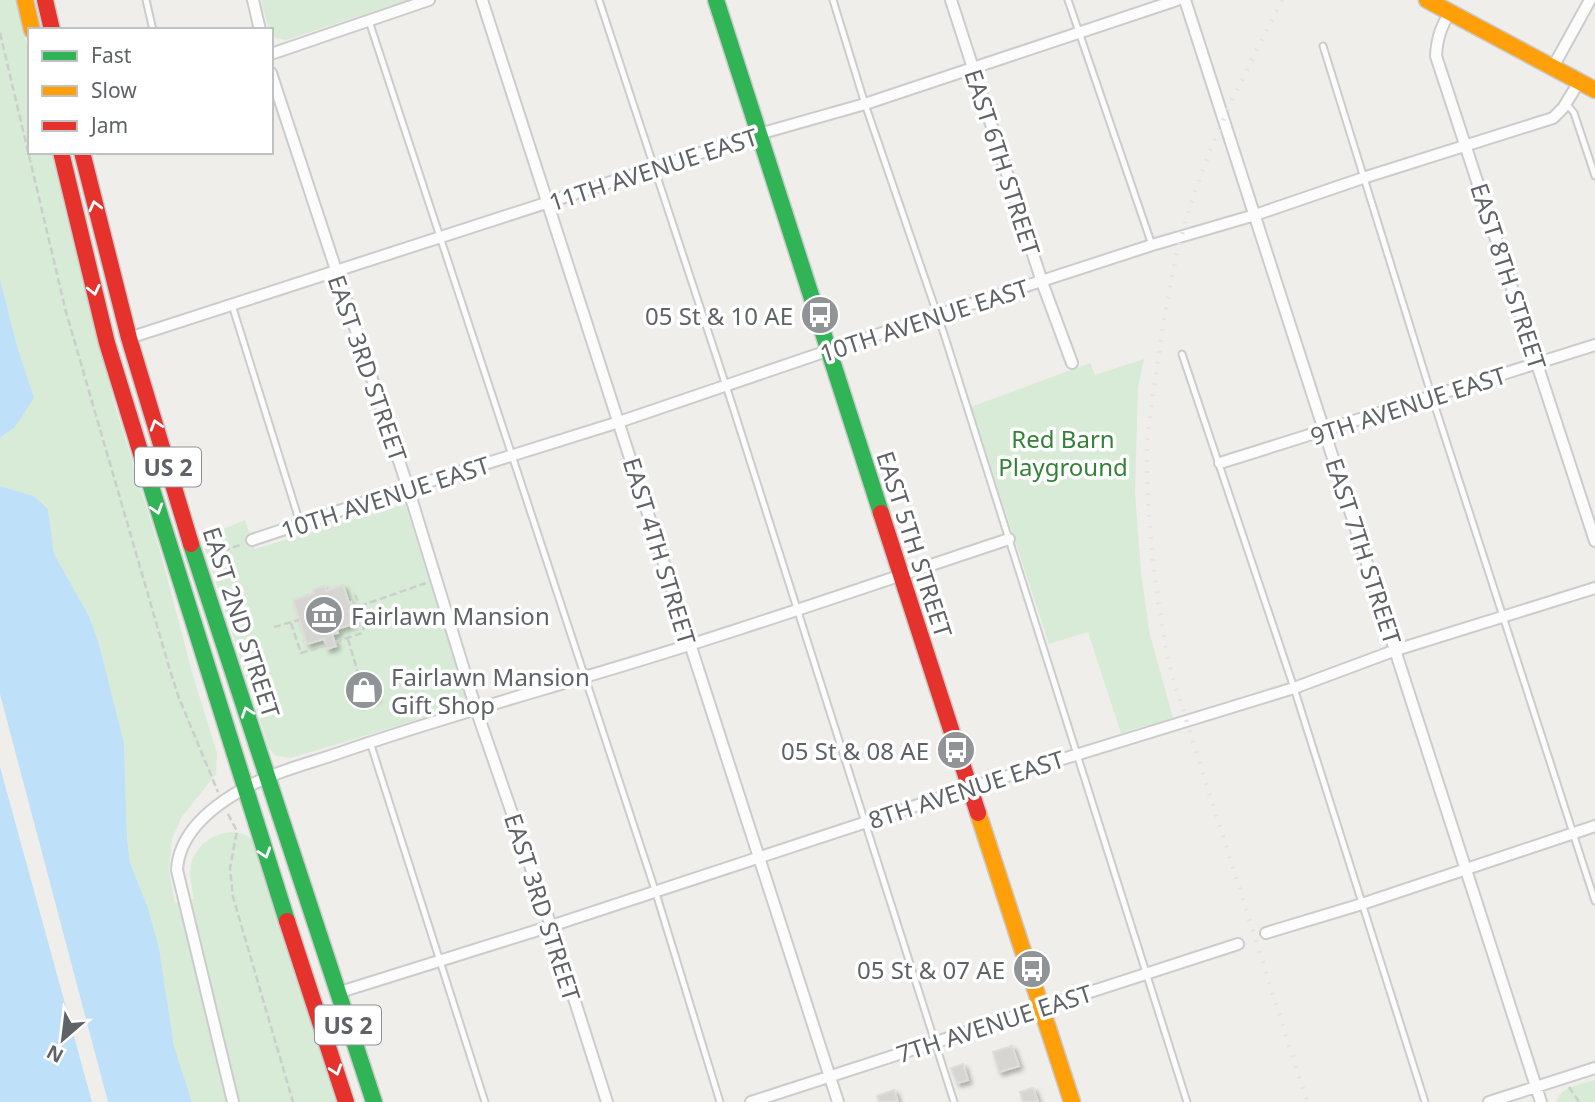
<svg xmlns="http://www.w3.org/2000/svg" width="1595" height="1102" font-family="'Noto Sans',sans-serif">
	<style>
		.green { fill: #d8ebd6 }
		.water { fill: #bfe0f9 }
		.building { fill: #d6d5d3; stroke: #deddd9; stroke-width: 2; filter: url(#shadow) }
		.lines { fill: none; stroke-linecap: round; stroke-linejoin: round }
		.lane-casing { stroke: #cbcccc; stroke-width: 9 }
		.street-casing { stroke: #cbcccc; stroke-width: 14 }
		.fast-casing { stroke: #cacacb; stroke-width: 19 }
		.slow-casing { stroke: #cacacb; stroke-width: 19 }
		.jam-casing { stroke: #cacacb; stroke-width: 19 }
		.path { stroke: #cacfcc; stroke-width: 2.5; stroke-dasharray: 7 3.5; stroke-linecap: butt }
		.lane { stroke: #fdfcfc; stroke-width: 5 }
		.street { stroke: #fdfcfc; stroke-width: 10 }
		.fast { stroke: #30b455; stroke-width: 16 }
		.slow { stroke: #ff9f0a; stroke-width: 16 }
		.jam { stroke: #e5322d; stroke-width: 16 }
		.rail { stroke: #e4e4e4; stroke-width: 4.5; stroke-dasharray: 2 9; stroke-linecap: butt }
		.oneway { stroke: #fff }
		.labels { text-anchor: middle; dominant-baseline: central; stroke-width: 7; stroke-linejoin: round; paint-order: stroke }
		.shield { fill: #fff; stroke: #8f9295; stroke-width: 2 }
		.shield-label { font-size: 23px; font-weight: bold; fill: #5f6368 }
		.street-label { font-size: 24px; fill: #5f6368; stroke: #fff }
		.poi-label { font-size: 24px; fill: #5f6368; stroke: #fff; text-anchor: end }
		.park-label { font-size: 24px; fill: #348238; stroke: #fff }
	</style>
	<defs>
		<filter id="shadow"><feDropShadow dx="3.5" dy="3.5" stdDeviation="2" flood-color="#0004"/></filter>
	</defs>
	<rect width="100%" height="100%" fill="#efeeea"/>
	<path class="green" d="M0,0H16L30,57V152H52L115,406L160,551L193,676L217,753L216,774L181,818L172,839L169,870L175,903L194,899C192,888 189,876 191,866C195,838 235,820 255,842L340,1102H192L174,1046L159,948L148,908L130,863L127,838L124,743L99,644L89,616L54,554L48,509L34,496L0,486V438L15,427L30,386L17,346L0,279Z
		M261,0H408L286,40L276,38L268,27Z
		M1144,359L1138,387L1135,493L1141,573L1150,635L1173,718L1121,733L1088,632L1049,644L971,407L1090,363L1095,375Z
		M405,504L465,693V700L459,707L291,758L276,756L269,749L202,538L245,520L255,549Z
		M1595,1080V1102H1556C1560,1087 1581,1084 1595,1080Z"/>
	<path class="water" d="M0,279L17,346L34,398L15,427L0,438Z
		M0,486L34,496L48,509L54,554L89,616L99,644L124,743L127,838L130,863L148,908L159,948L174,1046L192,1102H108L0,694Z
		M0,767L92,1102H0Z"/>
	<path class="building" d="M343,585L349,603L351,602L354,609L349,610L353,624L337,629L338,633L332,634L336,646L327,649L324,639L307,644L293,600L314,593L313,590L324,586L326,591Z
		M369,677L376,698L358,704L351,683Z
		M1012,1046L1019,1066L999,1072L993,1052Z
		M963,1064L968,1080L957,1083L951,1068Z
		M1033,1088L1038,1102H1023L1020,1092Z
		M894,1090L898,1102H879L877,1096Z"/>
	<g class="lines">
		<defs>
			<path id="lane" d="M146,0L153,30
				M599,0L731,401L954,1102
				M833,0L865,104L944,334L1187,1102
				M1068,0L1152,245
				M369,21L655,890L720,1102
				M1323,46L1432,397L1595,901
				M1566,103L1574,113L1595,176
				M232,305L300,523
				M1182,354L1294,688L1425,1102
				M370,742L485,1102"/>
			<path id="street" d="M253,0L260,30
				M482,0L838,1102
				M951,0L1042,282L1072,363
				M1185,0L1541,1102
				M1450,12C1441,27 1437,38 1436,56L1595,541
				M271,54L429,0
				M1553,67L1590,0
				M271,73L408,488L476,709L551,926L607,1102
				M129,338L759,134L865,104L1177,0
				M1220,463L1595,345
				M252,540L408,488L619,422L830,350L1152,245L1255,215L1363,178L1553,118L1563,108L1579,82
				M1266,933L1362,904L1595,826
				M337,993L551,926L991,781L1294,688L1396,650L1595,588
				M233,1102L177,870C179,832 214,805 245,788C274,772 307,764 339,753C419,725 500,702 581,678C725,636 867,586 1009,539
				M751,1102L1238,944
				M1489,1102L1595,1068"/>
			<path id="fast" d="M716,0L881,513
				M149,480L287,921
				M191,544L374,1102"/>
			<path id="slow" d="M25,0L32,30
				M1427,0L1595,90
				M978,813L1072,1102"/>
			<path id="jam" d="M45,0L52,30
				M61,152L107,343L149,480
				M82,152L129,338L191,544
				M881,513L978,813
				M287,921L346,1102"/>
		</defs>
		<use href="#lane" class="lane-casing"/>
		<use href="#street" class="street-casing"/>
		<use href="#fast" class="fast-casing"/>
		<use href="#slow" class="slow-casing"/>
		<use href="#jam" class="jam-casing"/>
		<path class="path" d="M0,33L66,312L169,667L179,698L218,792
			M213,554L243,544
			M360,606L426,583
			M291,623L301,653L326,645
			M274,627L299,620
			M348,639L360,680
			M335,642L362,633L366,619L355,595
			M228,814L237,831L230,868L233,897L293,1102
			M1569,1087L1579,1102"/>
		<use href="#lane" class="lane"/>
		<use href="#street" class="street"/>
		<use href="#fast" class="fast"/>
		<use href="#slow" class="slow"/>
		<use href="#jam" class="jam"/>
		<path class="rail" d="M1282,0C1256,52 1228,104 1207,159C1179,228 1165,302 1156,376C1152,402 1147,429 1147,455C1147,528 1156,601 1171,672L1307,1102"/>
	</g>
	<defs><path id="oneway-chevron" d="M-2-3.5L2.5 0L-2 3.5" fill="none" stroke-width="1.6" stroke-linecap="round" stroke-linejoin="round" transform="scale(1.75)"/></defs>
	<g class="oneway">
		<use href="#oneway-chevron" transform="translate(95 206) rotate(-104)"/>
		<use href="#oneway-chevron" transform="translate(94 290) rotate(77)"/>
		<use href="#oneway-chevron" transform="translate(156 425) rotate(-107)"/>
		<use href="#oneway-chevron" transform="translate(157 509) rotate(73)"/>
		<use href="#oneway-chevron" transform="translate(247 712) rotate(-109)"/>
		<use href="#oneway-chevron" transform="translate(265 853) rotate(72)"/>
		<use href="#oneway-chevron" transform="translate(336 1070) rotate(72)"/>
	</g>
	<defs>
		<symbol id="bus-disc" viewBox="-11 -11 22 22"><circle r="9.5" fill="#919496" stroke="#fff"/><path d="M-5-6H5V4H4V6H2V4H-2V6H-4V4H-5ZM-3.5-4V0h7V-4ZM-3.5 1.2v1.5H-2V1.2ZM2 1.2v1.5H3.5V1.2Z" fill="#fff"/></symbol>
		<symbol id="museum-disc" viewBox="-11 -11 22 22"><circle r="9.5" fill="#919496" stroke="#fff"/><path d="M0-6L6-3V-2H-6V-3ZM-5-1h2V3h-2ZM-1-1h2V3h-2ZM3-1h2V3H3ZM-6 4H6V6H-6Z" fill="#fff"/></symbol>
		<symbol id="shop-disc" viewBox="-11 -11 22 22"><circle r="9.5" fill="#919496" stroke="#fff"/><path d="M-5-2.5h2.3a2.7 3.5 0 0 1 5.4 0H5L5.5 6h-11ZM-1.5-2.5h3a1.5 2.3 0 0 0-3 0Z" fill="#fff"/></symbol>
	</defs>
	<g fill-rule="evenodd">
		<use href="#bus-disc" x="798" y="293" width="44" height="44"/>
		<use href="#museum-disc" x="302" y="593" width="44" height="44"/>
		<use href="#shop-disc" x="342" y="668" width="44" height="44"/>
		<use href="#bus-disc" x="934" y="728" width="44" height="44"/>
		<use href="#bus-disc" x="1010" y="947" width="44" height="44"/>
	</g>
	<g class="labels">
		<g class="shield">
			<rect x="135" y="447.5" width="66" height="39" rx="5"/>
			<rect x="315" y="1005.5" width="66" height="39" rx="5"/>
		</g>
		<g class="shield-label">
			<text x="168" y="467">US 2</text>
			<text x="348" y="1025">US 2</text>
		</g>
		<g class="street-label">
			<text transform="translate(1003 162) rotate(72)">EAST 6TH STREET</text>
			<text transform="translate(653 169) rotate(-18)">11TH AVENUE EAST</text>
			<text transform="translate(1509 276) rotate(72)">EAST 8TH STREET</text>
			<text transform="translate(924 320) rotate(-18)">10TH AVENUE EAST</text>
			<text transform="translate(368 368) rotate(71)">EAST 3RD STREET</text>
			<text transform="translate(1408 405) rotate(-18)">9TH AVENUE EAST</text>
			<text transform="translate(385 497) rotate(-18)">10TH AVENUE EAST</text>
			<text transform="translate(915 544) rotate(72)">EAST 5TH STREET</text>
			<text transform="translate(660 551) rotate(73)">EAST 4TH STREET</text>
			<text transform="translate(1364 551) rotate(72)">EAST 7TH STREET</text>
			<text transform="translate(242 622) rotate(72)">EAST 2ND STREET</text>
			<text transform="translate(966 789) rotate(-18)">8TH AVENUE EAST</text>
			<text transform="translate(543 907) rotate(72)">EAST 3RD STREET</text>
			<text transform="translate(994 1023) rotate(-18)">7TH AVENUE EAST</text>
		</g>
		<g class="poi-label">
			<text x="793" y="315">05 St &amp; 10 AE</text>
			<text x="351" y="615" text-anchor="start">Fairlawn Mansion</text>
			<text x="391" y="676" text-anchor="start">Fairlawn Mansion<tspan x="391" dy="28">Gift Shop</tspan></text>
			<text x="929" y="750">05 St &amp; 08 AE</text>
			<text x="1005" y="969">05 St &amp; 07 AE</text>
		</g>
		<g class="park-label">
			<text x="1063" y="438">Red Barn<tspan x="1063" dy="28">Playground</tspan></text>
		</g>
	</g>
	<rect x="28" y="28" width="245" height="126" fill="#ffffff" stroke="#bfc1c3" stroke-width="2"/>
	<rect x="42" y="51" width="35" height="10" fill="#30b455" stroke="#bfc1c3" stroke-width="2"/>
	<text x="91" y="63" font-size="21" fill="#5f6368">Fast</text>
	<rect x="42" y="86" width="35" height="10" fill="#ff9f0a" stroke="#bfc1c3" stroke-width="2"/>
	<text x="91" y="98" font-size="21" fill="#5f6368">Slow</text>
	<rect x="42" y="121" width="35" height="10" fill="#e5322d" stroke="#bfc1c3" stroke-width="2"/>
	<text x="91" y="133" font-size="21" fill="#5f6368">Jam</text>
	<g transform="translate(63 1039) rotate(208)" stroke="#ffffff" stroke-width="5" paint-order="stroke">
	<path d="M0-5L12 26L0 18L-12 26Z" fill="#5f6368"/>
	<text y="-10" font-size="19" font-weight="bold" text-anchor="middle" fill="#5f6368">N</text>
	</g>
</svg>
